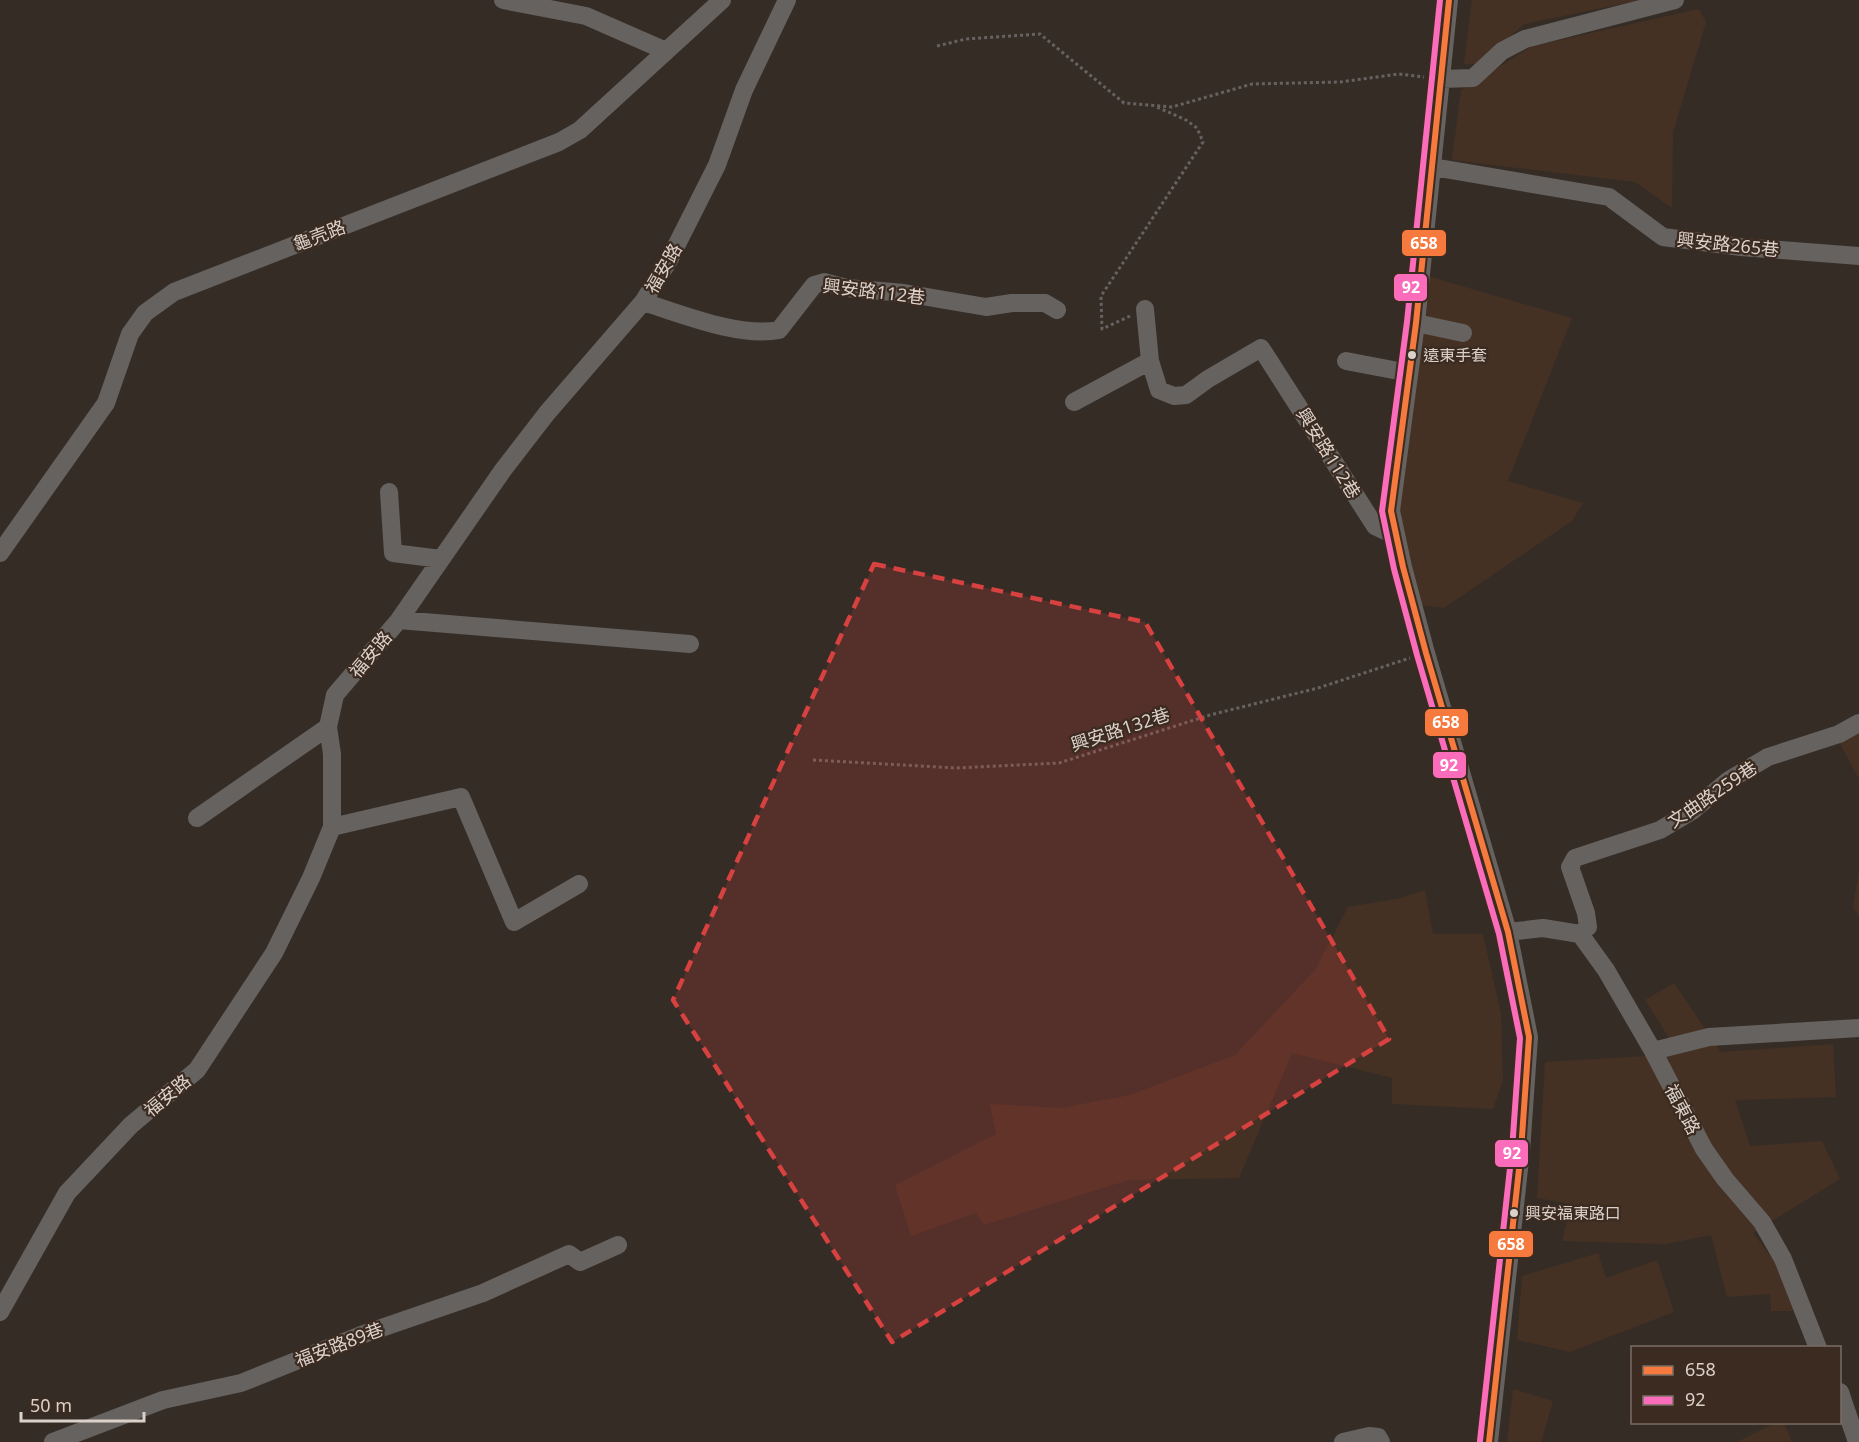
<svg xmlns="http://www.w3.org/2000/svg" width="1859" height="1442" font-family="'Noto Sans','Noto Sans TC',sans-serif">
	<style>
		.built { fill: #453123 }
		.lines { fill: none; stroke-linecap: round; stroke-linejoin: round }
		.path { stroke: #676260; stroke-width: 3; stroke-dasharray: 3 3; stroke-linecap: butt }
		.minor { stroke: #656260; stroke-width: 18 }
		.bus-1-casing { stroke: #3b2b20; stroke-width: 10 }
		.bus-2-casing { stroke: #3b2b20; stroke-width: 10 }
		.bus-1 { stroke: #f6793e; stroke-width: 6 }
		.bus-2 { stroke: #fb6dba; stroke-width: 6 }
		.marked { fill: #d74140; fill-opacity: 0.2; stroke: #d74140; stroke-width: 4.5; stroke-dasharray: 12 8; stroke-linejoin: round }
		.bus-dot { fill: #dbd1ca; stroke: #3b2b20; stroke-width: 2 }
		.labels { text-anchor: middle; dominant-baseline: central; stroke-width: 4.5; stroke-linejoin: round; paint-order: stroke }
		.bus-label { font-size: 16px; fill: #dbd1ca; stroke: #3b2b20; text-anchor: start }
		.street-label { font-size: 18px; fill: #dbd1ca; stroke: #3b2b20 }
		.line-badge { stroke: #3b2b20; stroke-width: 2 }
		.badge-label { font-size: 16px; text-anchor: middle; font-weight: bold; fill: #fff }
	</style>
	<rect width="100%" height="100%" fill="#352c26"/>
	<path class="built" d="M1472,0H1640L1525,24L1476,64H1464Z
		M1699,9L1706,22L1673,132L1672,208L1635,182L1452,160L1461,90L1533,46Z
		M1424,275L1572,318L1508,481L1583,503L1572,521L1444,608L1418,605L1397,502Z
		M1859,731V779L1839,742Z
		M1859,870V917L1853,907Z
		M1425,890L1433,934H1483L1501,1014L1503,1080L1493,1109L1392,1104V1078L1292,1053L1239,1178L1129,1180L984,1225L976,1213L911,1236L895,1185L996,1134L990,1104L1061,1108L1130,1095L1235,1055L1315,970L1348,907L1401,898Z
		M1674,983L1721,1052L1833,1044L1836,1097L1735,1100L1750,1146L1822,1141L1840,1179L1753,1233L1775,1262L1794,1311H1771L1770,1294L1727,1297L1711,1235L1666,1244L1562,1241L1571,1204L1537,1198L1545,1062L1679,1054L1645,1000Z
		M1598,1253L1606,1278L1657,1260L1674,1312L1570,1352L1517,1340L1522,1276Z
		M1513,1389L1553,1401L1541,1442H1507Z
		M1777,1422L1784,1423L1792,1442H1737Z"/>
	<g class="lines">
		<path class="path" d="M937,46L966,39L1040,34L1124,103L1172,107L1252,84L1340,82L1399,74L1424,77
			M1130,316L1102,329L1101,296L1203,142L1197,128L1186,120L1157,107
			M813,760L956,768L1059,763L1210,715L1318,688L1410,658"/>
		<path class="minor" d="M503,0L586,16L666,51
			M1449,0L1416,323L1391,511L1403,567L1426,653L1508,932L1529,1037L1521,1151L1489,1442
			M1440,79L1473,78L1502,51L1525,39L1675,0
			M1433,167L1609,197L1663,237L1741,247L1859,256
			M643,302C682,314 740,338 779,330L814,285L824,282L847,288L904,293L986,307L1012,303H1045L1057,310
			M1145,309L1150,361L1159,390L1174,396L1186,395L1208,379L1261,348L1375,526L1396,536
			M1416,323L1463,333
			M1346,361L1409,373
			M1074,402L1150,361
			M389,492L393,553L441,559
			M0,553L106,403L130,334L145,313L174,292L559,142L580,130L722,0
			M399,620L690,644
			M197,818L328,727
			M332,827L461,797L514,922L579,884
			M1508,932L1543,928L1580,934L1606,970L1653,1051L1704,1149L1725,1179L1762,1222L1783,1259L1818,1348
			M1580,934L1588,927L1586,913L1570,867L1575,858L1660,830L1692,811L1729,780L1768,757L1839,734L1859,723
			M1653,1051L1709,1037L1859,1028
			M0,1312L67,1193L131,1125L197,1070L274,953L311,878L332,827V754L328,727L335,695L399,620L503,470L547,413L643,302L668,262L717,165L744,90L787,0
			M1840,1392L1857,1442
			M53,1442L163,1400L241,1383L361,1335L483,1293L569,1254L580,1262L618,1245
			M1343,1442L1369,1436L1378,1437L1381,1442"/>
		<defs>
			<path id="bus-1" d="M1449,0L1416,323L1391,511L1403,567L1426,653L1508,932L1529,1037L1521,1151L1489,1442"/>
			<path id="bus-2" d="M1440,0L1407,322L1382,511L1394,569L1417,655L1499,934L1520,1038L1512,1150L1480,1441"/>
		</defs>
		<use href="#bus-1" class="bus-1-casing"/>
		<use href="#bus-2" class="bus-2-casing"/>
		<use href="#bus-1" class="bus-1"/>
		<use href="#bus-2" class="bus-2"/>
	</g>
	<path class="marked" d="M874,564L1145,622L1389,1039L892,1342L673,1000Z"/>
	<g class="bus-dot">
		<circle cx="1412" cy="355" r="5"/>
		<circle cx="1514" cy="1213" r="5"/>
	</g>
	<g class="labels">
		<g class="bus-label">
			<text x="1423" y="355">遠東手套</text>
			<text x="1525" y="1213">興安福東路口</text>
		</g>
		<g class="street-label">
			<text transform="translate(319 235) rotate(-21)">龜壳路</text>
			<text transform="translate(1728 244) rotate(6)">興安路265巷</text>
			<text transform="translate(663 268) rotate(-60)">福安路</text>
			<text transform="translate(874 291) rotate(7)">興安路112巷</text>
			<text transform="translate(1329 453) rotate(58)">興安路112巷</text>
			<text transform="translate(370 654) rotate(-50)">福安路</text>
			<text transform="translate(1120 729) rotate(-18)">興安路132巷</text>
			<text transform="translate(1712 794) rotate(-34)">文曲路259巷</text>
			<text transform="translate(167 1095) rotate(-40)">福安路</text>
			<text transform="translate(1683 1109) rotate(62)">福東路</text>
			<text transform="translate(339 1344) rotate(-21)">福安路89巷</text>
		</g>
	</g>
	<g class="line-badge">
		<rect x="1401" y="229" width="46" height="28" rx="6" fill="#f6793e"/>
		<rect x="1393" y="273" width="35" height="29" rx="6" fill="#fb6dba"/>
		<rect x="1424" y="708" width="45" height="29" rx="6" fill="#f6793e"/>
		<rect x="1432" y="751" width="35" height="28" rx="6" fill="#fb6dba"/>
		<rect x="1494" y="1139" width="35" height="29" rx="6" fill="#fb6dba"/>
		<rect x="1488" y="1230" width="46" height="28" rx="6" fill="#f6793e"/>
	</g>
	<g class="badge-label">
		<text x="1424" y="249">658</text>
		<text x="1411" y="293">92</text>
		<text x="1446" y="728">658</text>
		<text x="1449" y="771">92</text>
		<text x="1512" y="1159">92</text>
		<text x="1511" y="1250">658</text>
	</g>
	<rect x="1631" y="1346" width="210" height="78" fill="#3b2b20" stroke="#7b6d64" stroke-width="1.5"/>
	<rect x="1643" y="1366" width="30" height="9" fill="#f6793e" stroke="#7b6d64" stroke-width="1.5"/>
	<text x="1685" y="1376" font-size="18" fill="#dbd1ca">658</text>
	<rect x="1643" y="1396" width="30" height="9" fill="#fb6dba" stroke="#7b6d64" stroke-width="1.5"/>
	<text x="1685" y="1406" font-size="18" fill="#dbd1ca">92</text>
	<path d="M21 1412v9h123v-9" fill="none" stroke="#dbd1ca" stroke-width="3"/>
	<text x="30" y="1412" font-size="18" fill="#dbd1ca" stroke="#3b2b20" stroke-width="4.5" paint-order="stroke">50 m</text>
</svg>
